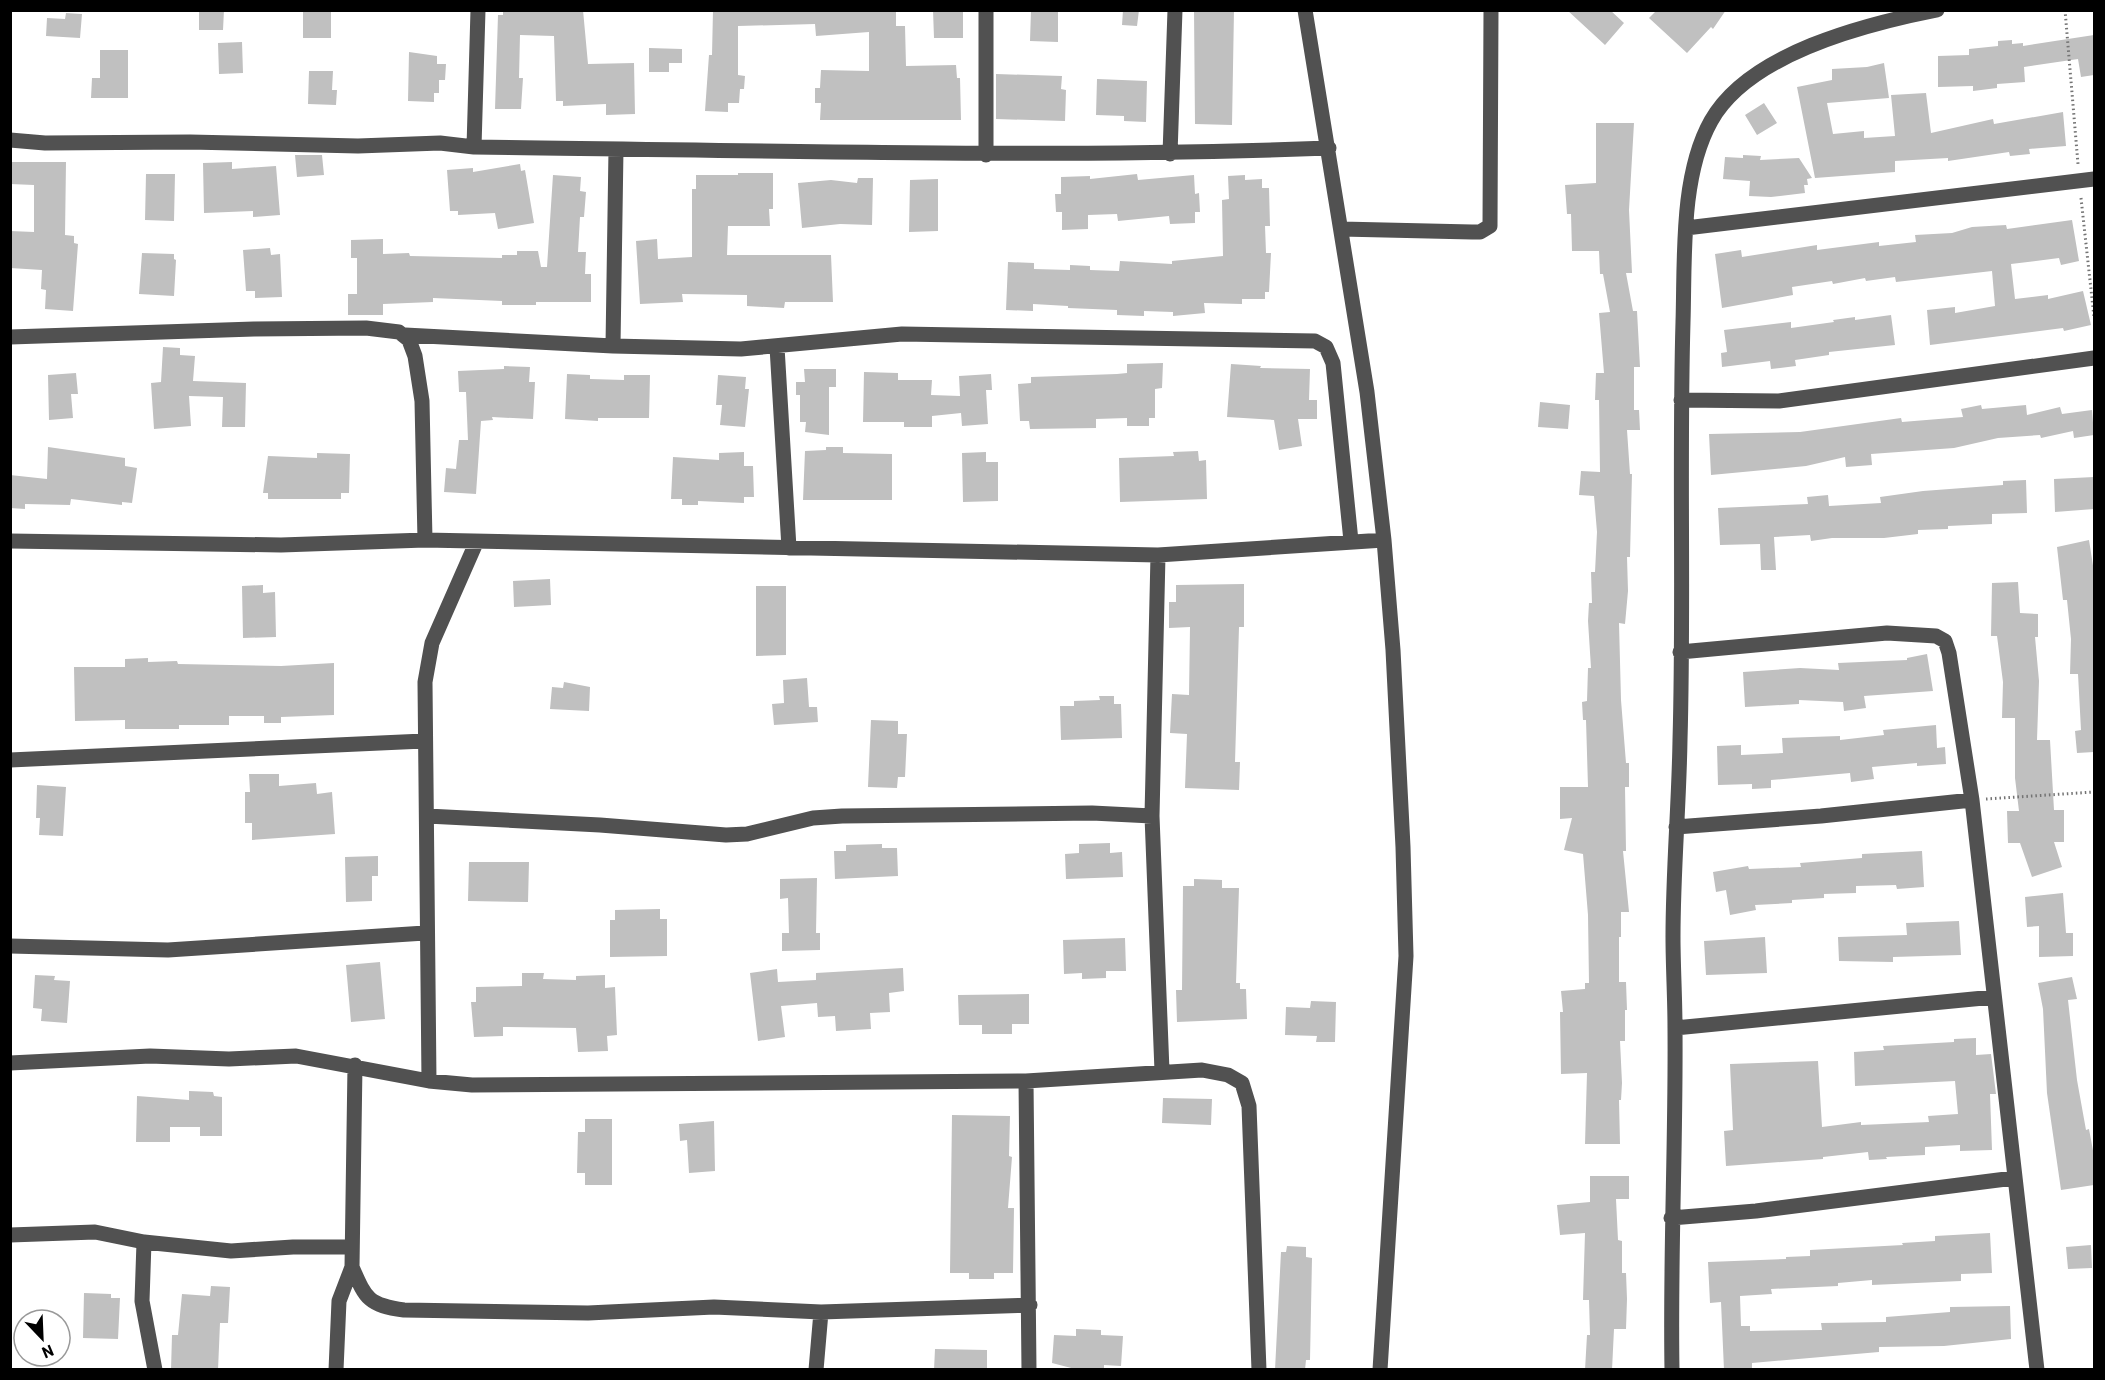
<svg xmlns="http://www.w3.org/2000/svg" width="2105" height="1380" font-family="Barlow,sans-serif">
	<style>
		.building { fill: #c0c0c0 }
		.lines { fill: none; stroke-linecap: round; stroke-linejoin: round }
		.path { stroke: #737373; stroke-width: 3; stroke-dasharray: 1.5 3; stroke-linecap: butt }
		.minor { stroke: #515151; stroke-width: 15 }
	</style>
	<rect width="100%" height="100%" fill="#fff"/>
	<path class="building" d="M199,10H224L223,30H199Z
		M303,10H331V38H303Z
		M503,10H583L588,64L634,63L635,114L606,115V104L563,106V101H556L554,36L520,35L519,78H523L521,109H495L498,15H503Z
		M713,10H896V26H905L906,66L956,65L957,78H960L961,120H820L821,103H815V88H820L821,70L869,71V32L816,36L815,24L738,26V75L745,76L744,89H740L739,103H728V112L705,111L709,55H712Z
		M933,10H963V38H934Z
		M1031,10H1058V42L1030,41Z
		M1123,10H1139L1137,26L1122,25Z
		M1194,10H1234L1232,125L1195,124Z
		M1567,10H1610L1624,23L1605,45Z
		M1657,10H1726L1713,29L1711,27L1687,53L1649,18Z
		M66,13L82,14L80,38L46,36L47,18L65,19Z
		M2094,35V75L2081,77L2078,59L2024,67L2025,82L1997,84V88L1973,91V86L1938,87V56L1969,55V49L1998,46V41L2012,40V44L2023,43V46Z
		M242,42L243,73L219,74L218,43Z
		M649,48L682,49V63H669V72H649Z
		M100,50H128V98H91L92,78H100Z
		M409,52L437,56V64H446L445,80H439V93H434V102L408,101Z
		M1884,63L1889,98L1827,103L1833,134L1864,131V138L1895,136L1891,95L1926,93L1931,133L1993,119L1994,124L2063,112L2066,146L2029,149L2030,154L2010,156L2009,152L1948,161V158L1895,161V172L1815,178L1797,87L1832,80V69L1867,67Z
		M309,71H333L332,90H337L336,105L308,104Z
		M996,74L1062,76L1061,89L1066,90L1065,121L996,119Z
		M1097,79L1147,81L1146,122L1124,121V116L1096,115Z
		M1764,103L1777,123L1757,135L1745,115Z
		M1596,123H1634L1629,210L1632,273H1626L1633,311H1637L1640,367H1634V410H1639L1640,430H1627L1630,474H1632L1630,557H1627L1628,591L1625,624L1619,623L1621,700L1626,763H1629V787H1625L1626,851H1623L1629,912H1621V937H1619V982H1626L1627,1010H1625V1041H1620L1622,1083L1621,1100H1619L1620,1144H1585L1587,1073L1561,1074L1560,1012H1563L1561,991L1585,989V983H1589L1588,915L1583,854L1564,850L1572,818L1560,819V787H1588L1586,720H1583L1582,702L1587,701L1588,668H1591L1588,621L1589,603H1592L1591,572H1595L1597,532L1594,496L1579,495L1581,471L1600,472L1599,400H1595L1596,373H1604L1599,313L1610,312L1603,274H1600L1599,251H1572L1571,214H1567L1565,185L1596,183Z
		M295,155H322L324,175L297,177Z
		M1743,155L1761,156L1760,160L1799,158L1812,178L1807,179L1808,185H1804L1805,193L1771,197L1749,196L1750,181L1723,179L1725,157L1743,158Z
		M10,162H66L65,235L74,236V243L78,244L73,311L45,309L46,290L41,289L42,270L10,268V231L34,232V185L10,184Z
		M232,162V169L276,166L280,215L253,217V211L204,213L203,163Z
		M520,164L521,171L525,170L534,223L498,229L495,213L458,215V211H450L447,170L473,168V172Z
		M738,173H773V209H769L770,226H728L727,255H831L833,302H785L784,308L747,306V295L682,294L683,302L640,304L636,241L657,239L658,259L692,257V189H696V175H738Z
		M146,174H175L174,221L145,220Z
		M1137,174L1138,180L1194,175L1195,194L1199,193L1200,212H1195V223L1170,224L1169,216L1118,221L1117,214L1088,215V229L1062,230V212H1056L1055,194H1061V177L1090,176V179Z
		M553,175L581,177L580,191L586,192L584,217H580L578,252H586L585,274H591V302H536V305H502V301L433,298V302L383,304V315H348V294H357V258H351V240L383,239V254L409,253L410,256L502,258V255H517V251H538L541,267H547Z
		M1245,175V180L1262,179V188H1269L1270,226H1265L1266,253H1271L1269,292H1265V299H1242V304L1204,303L1205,313L1173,316V312L1144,311V316L1117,315V310L1068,308V306L1033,304V311L1006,310L1008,262L1034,263V269L1070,270V265L1090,266V270L1119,271L1120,261L1172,264V261L1223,256L1222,200L1229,199L1228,176Z
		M858,178H873L872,225L840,224L802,228L798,183L831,180L857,183Z
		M938,179V231L909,232L910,180Z
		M2072,220L2079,261L2061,265L2059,258L2011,264L2015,299L2048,295V299L2083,291L2091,325L2064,331L2063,328L1930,345L1927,310L1955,307V313L1995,306L1992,271L1896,282L1895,277L1866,281L1865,278L1833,284L1832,281L1792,287L1793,295L1722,308L1715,254L1741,250L1742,257L1817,245V250L1879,242V246L1916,242L1915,235L1952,233L1972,227L2006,225L2007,229Z
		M270,248L271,255L280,254L282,297L255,298V291H246L243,250Z
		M142,253L174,254V259L176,260L174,296L139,294Z
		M1891,315L1895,345L1829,352V355L1795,360L1796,366L1771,369L1770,361L1722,367L1721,353L1727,352L1724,330L1791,322V328L1834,322L1833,320L1855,317V320Z
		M163,347L180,348V355L195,356L193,381L246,383L245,427H222L223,397L189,396L191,426L154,429L151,383L161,382Z
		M1163,363L1162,388L1155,389V418H1149V426H1127V418L1096,419V428L1030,429L1029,421H1020L1018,384L1031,383V377L1117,374L1127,373V364Z
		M1231,364L1261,366L1260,368L1310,369L1309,400H1317V419H1298L1302,446L1279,450L1274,420L1227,417Z
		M504,366L530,367L529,382H535L533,419L492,417L493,420L481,421L476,494L444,492L446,468L456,469L459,440H468L466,392H459L458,371L504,369Z
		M804,369H836V387H829V435L805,432L806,422H800V395H796V382H805Z
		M864,372L898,373V380H932L931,395L960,396L959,376L991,374L992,390H986L988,424L962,426L961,413L932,416V427H904V422H863Z
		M76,373L78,394H71L73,418L49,420L48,375Z
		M567,374L590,375V379L624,380V375H650L649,418H598V421L565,419Z
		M718,375L746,377L745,389H749L745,427L720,425L722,405H716Z
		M1540,402L1570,405L1568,429L1538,427Z
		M1981,405L1982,409L2026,405L2027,415L2060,407L2062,414L2092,410L2094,435L2074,438L2073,431L2041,438L2040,435L1998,438L1954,448L1871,454L1872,465L1846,467L1845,457L1806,466L1711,475L1709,434L1800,432L1901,418L1902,422L1963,417L1961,409Z
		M48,447L125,458V466L137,468L132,503L122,502V505L71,499L70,505L25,504V509L10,508V475L47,479Z
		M826,447H843V453L892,454V500H803L805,451L826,450Z
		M1198,451L1199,461L1206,460L1207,499L1120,502L1119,458L1174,456L1173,452Z
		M744,452V466H753L754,497H744V503L698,501V505H682V499H671L673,457L719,460V453Z
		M986,452V462H998V501L963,502L962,453Z
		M317,453L350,454L349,493H341V499H268V493H263L268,456L317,458Z
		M2094,477V509L2055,512L2054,479Z
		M2026,480L2027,513L1992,514V524L1948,526V529L1918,530V534L1884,538H1832L1811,541L1810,535L1774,537L1776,570H1761L1760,544L1720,545L1718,508L1808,504L1807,497L1828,495L1829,506L1881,503L1880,497L1923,491L2003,485V481Z
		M2089,540L2094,572V752L2077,753L2075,731L2081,730L2078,674H2070L2071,639L2067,600H2063L2057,547Z
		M550,579L551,605L514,607L513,581Z
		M2018,582L2020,613L2038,614V637H2035L2039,681L2037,740H2050L2054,810H2064V842H2054L2062,867L2032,877L2020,843H2008L2007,811H2019L2015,778V718H2002L2003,682L1997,636H1991L1992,583Z
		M1244,584V627H1239L1235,762H1240L1239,790L1185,788L1187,734L1170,733L1172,694L1189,695L1190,627L1169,628V602H1176V585Z
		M263,585V593L275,592L276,637L243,638L242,586Z
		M756,586H786V655L756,656Z
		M1927,654L1933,691L1864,696L1866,708L1844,711L1843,702L1799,700V704L1745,707L1743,672L1800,668L1839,670L1838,663L1907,660V658Z
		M148,658V662L177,661L178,664L281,666L334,663V715L281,717V723H264V716H229V725H179V729H125V720L75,721L74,667H125V659Z
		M807,678L809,707H817L818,722L774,725L772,704L784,703L783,680Z
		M564,682L590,687L589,711L550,709L552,687L563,688Z
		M1099,696H1114V704H1121L1122,738L1061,740L1060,706H1074V701L1100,700Z
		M871,720L898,721V734H907L905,777H898L897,788L868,787Z
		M1936,725L1937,748L1945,747L1946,764L1917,766V763L1872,767L1874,779L1851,782L1850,773L1771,780V788L1752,789V784L1718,785L1717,746L1741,745V755L1783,753L1782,738L1840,736V740L1884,735L1883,730Z
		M249,774H279V786L316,783L317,794L332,792L335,834L252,840V823H245V792H250Z
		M37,785L66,787L63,836L39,835L40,818H36Z
		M1110,843V853L1122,852L1123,877L1066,879L1065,854L1079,853V844Z
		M882,844V848H897L898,876L835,879L834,851H846V845Z
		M1922,851L1924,887L1897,889L1896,885L1856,886V893L1824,894V898L1792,900V903L1755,905L1756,910L1730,915L1726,890L1716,892L1713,872L1748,866L1749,869L1801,867L1800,863L1862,858V854Z
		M378,856V876H372V901L346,902L345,857Z
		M469,862H529L528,902L468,901Z
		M817,878L816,933H820V950L782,951V933H789L788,898L780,899V879Z
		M1194,879L1222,880V888H1239L1236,983H1240V989H1246L1247,1019L1177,1022L1176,990H1182L1183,886H1194Z
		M2063,893L2066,933H2073V956L2039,957V926L2027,927L2025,897Z
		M660,909V919H667V956L610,957V920H615V910Z
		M1959,921L1961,955L1893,957V962L1839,961L1838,937L1907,935L1906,923Z
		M1765,937L1767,973L1706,975L1704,941Z
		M1125,938L1126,971H1106V978L1082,979V973L1064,974L1063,940Z
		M380,962L385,1019L351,1022L346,965Z
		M903,968L904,991L889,993L890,1012L870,1013L871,1029L836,1031L835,1016L818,1017L817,1003L781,1006L785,1037L758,1041L750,973L777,969L778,982L816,980V973Z
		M522,973H544L543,979L576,980V976L605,975V988L615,987L617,1035L607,1036L608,1051L578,1052L576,1028L503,1027V1036L474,1037L471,1002H476V987L522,986Z
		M35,975L55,976L54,980L70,981L67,1023L41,1021L42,1009L33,1008Z
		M2072,977L2077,999L2068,1000L2077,1080L2086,1130L2089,1129L2094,1156V1185L2061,1190L2047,1093L2043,1009L2038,983Z
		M1029,994V1024H1012V1034H982V1025H959L958,995Z
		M1311,1001L1336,1002L1335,1042H1316L1317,1036L1285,1035L1286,1007L1310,1008Z
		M1976,1038V1055L1991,1054L1996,1094H1990L1992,1150L1960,1151V1145L1925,1147V1155L1886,1157L1887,1159L1869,1160L1868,1152L1823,1157V1159L1726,1166L1724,1131L1733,1130L1730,1064L1818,1061L1822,1127L1861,1122V1125L1929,1122L1928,1116L1958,1114L1955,1081L1855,1086L1854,1052L1884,1050L1883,1046L1954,1042V1039Z
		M189,1091L213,1092L214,1096L222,1097V1136H200V1127H170V1142H136L137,1096L189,1100Z
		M1163,1098L1212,1099L1211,1125L1162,1123Z
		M952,1115L1010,1116L1009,1156L1012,1157L1008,1208H1014L1013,1273H994V1279H969V1273H950Z
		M585,1119H612V1185H585V1173H577L578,1132H585Z
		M714,1121L715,1171L689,1173L687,1140L680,1141L679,1124Z
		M1590,1176H1629V1199H1616L1618,1240L1622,1241V1273H1626L1627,1299L1626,1329H1614L1612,1370H1585L1587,1335H1590L1589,1300H1583L1585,1233L1560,1235L1557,1205L1590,1202Z
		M1990,1233L1992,1273L1961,1274V1281L1872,1285V1280L1838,1283V1286L1771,1289L1772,1294L1740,1296L1741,1326H1750V1331L1822,1330L1821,1323L1886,1322V1317L1950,1312V1307L2010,1306L2011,1339L1944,1346L1879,1347V1352L1752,1363V1368L1724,1370L1721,1302L1710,1303L1708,1262L1786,1259V1257L1810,1256V1250L1903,1245L1902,1243L1935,1241V1236Z
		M2091,1245L2092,1268L2068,1269L2066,1247Z
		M1287,1246L1306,1247V1257L1312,1258L1310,1360H1306L1305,1370H1275L1281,1252H1286Z
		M211,1286L230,1287L228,1323H220L218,1370H171L172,1335H178L182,1294L210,1296Z
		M84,1293L111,1294V1298H120L118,1339L83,1338Z
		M1076,1329L1101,1330V1335L1123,1336L1121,1366L1104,1365V1370H1079L1052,1363L1054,1335L1076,1336Z
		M935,1349L987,1350V1370H934Z"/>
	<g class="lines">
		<path class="path" d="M2065,10L2078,164
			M2081,198L2094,317
			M1986,799L2094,792"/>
		<path class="minor" d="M986,10V155
			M1305,10L1367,392L1384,540L1393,650L1403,847L1406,956L1380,1370
			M10,140L45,143L190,142L358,146L440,143L474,147C759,150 1044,159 1329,148
			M474,147L478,10
			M1170,154L1175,10
			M1686,228L2094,179
			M1341,229L1472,232H1480L1490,226L1491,10
			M405,335L613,346L741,349L902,334L1315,341L1326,347L1333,363L1351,541
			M10,337L254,329L366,328L399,332L409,340L415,356L422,401L425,540
			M613,346L616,149
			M777,347L789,548
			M1681,400L1779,401L2094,358
			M10,541L281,545L425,540L1158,555L1384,540
			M1158,555L1152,816L1162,1071
			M1680,652L1887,633L1936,636L1945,641L1949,653L1972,800L2037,1370
			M10,760L424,741
			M427,816L600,825L726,835L747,834L813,818L842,816L1092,813L1152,816
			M1676,827L1821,816L1972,800
			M10,946L168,950L425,933
			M1675,1028L1994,997
			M10,1063L150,1056L229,1059L296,1056L429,1081L472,1085L1026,1081L1202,1070L1228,1075L1242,1083L1249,1106L1259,1370
			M355,1065L352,1267C366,1299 368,1305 404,1310L588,1313L714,1307L821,1312L1030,1305
			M429,1081L425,682L432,643L476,543
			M1026,1081L1029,1370
			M1671,1218L1756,1211L2014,1178
			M10,1235L95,1232L144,1242L231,1251L293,1247H351
			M144,1242L142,1301L155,1370
			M336,1370L339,1301L352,1267
			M816,1370L821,1312
			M1672,1370C1670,1256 1676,1142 1675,1028C1675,998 1673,967 1673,937C1673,871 1679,805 1680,740C1684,600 1679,461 1683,322C1685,260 1680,176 1711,121C1749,53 1866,24 1937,10"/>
	</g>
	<rect width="2105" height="1380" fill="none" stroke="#000000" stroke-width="24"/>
	<g transform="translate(42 1338) rotate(157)"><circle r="28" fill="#ffffff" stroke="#999999" stroke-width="1.5"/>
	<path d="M0-4.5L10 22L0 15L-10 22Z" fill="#000000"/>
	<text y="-9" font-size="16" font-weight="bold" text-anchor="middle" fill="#000000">N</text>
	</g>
</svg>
